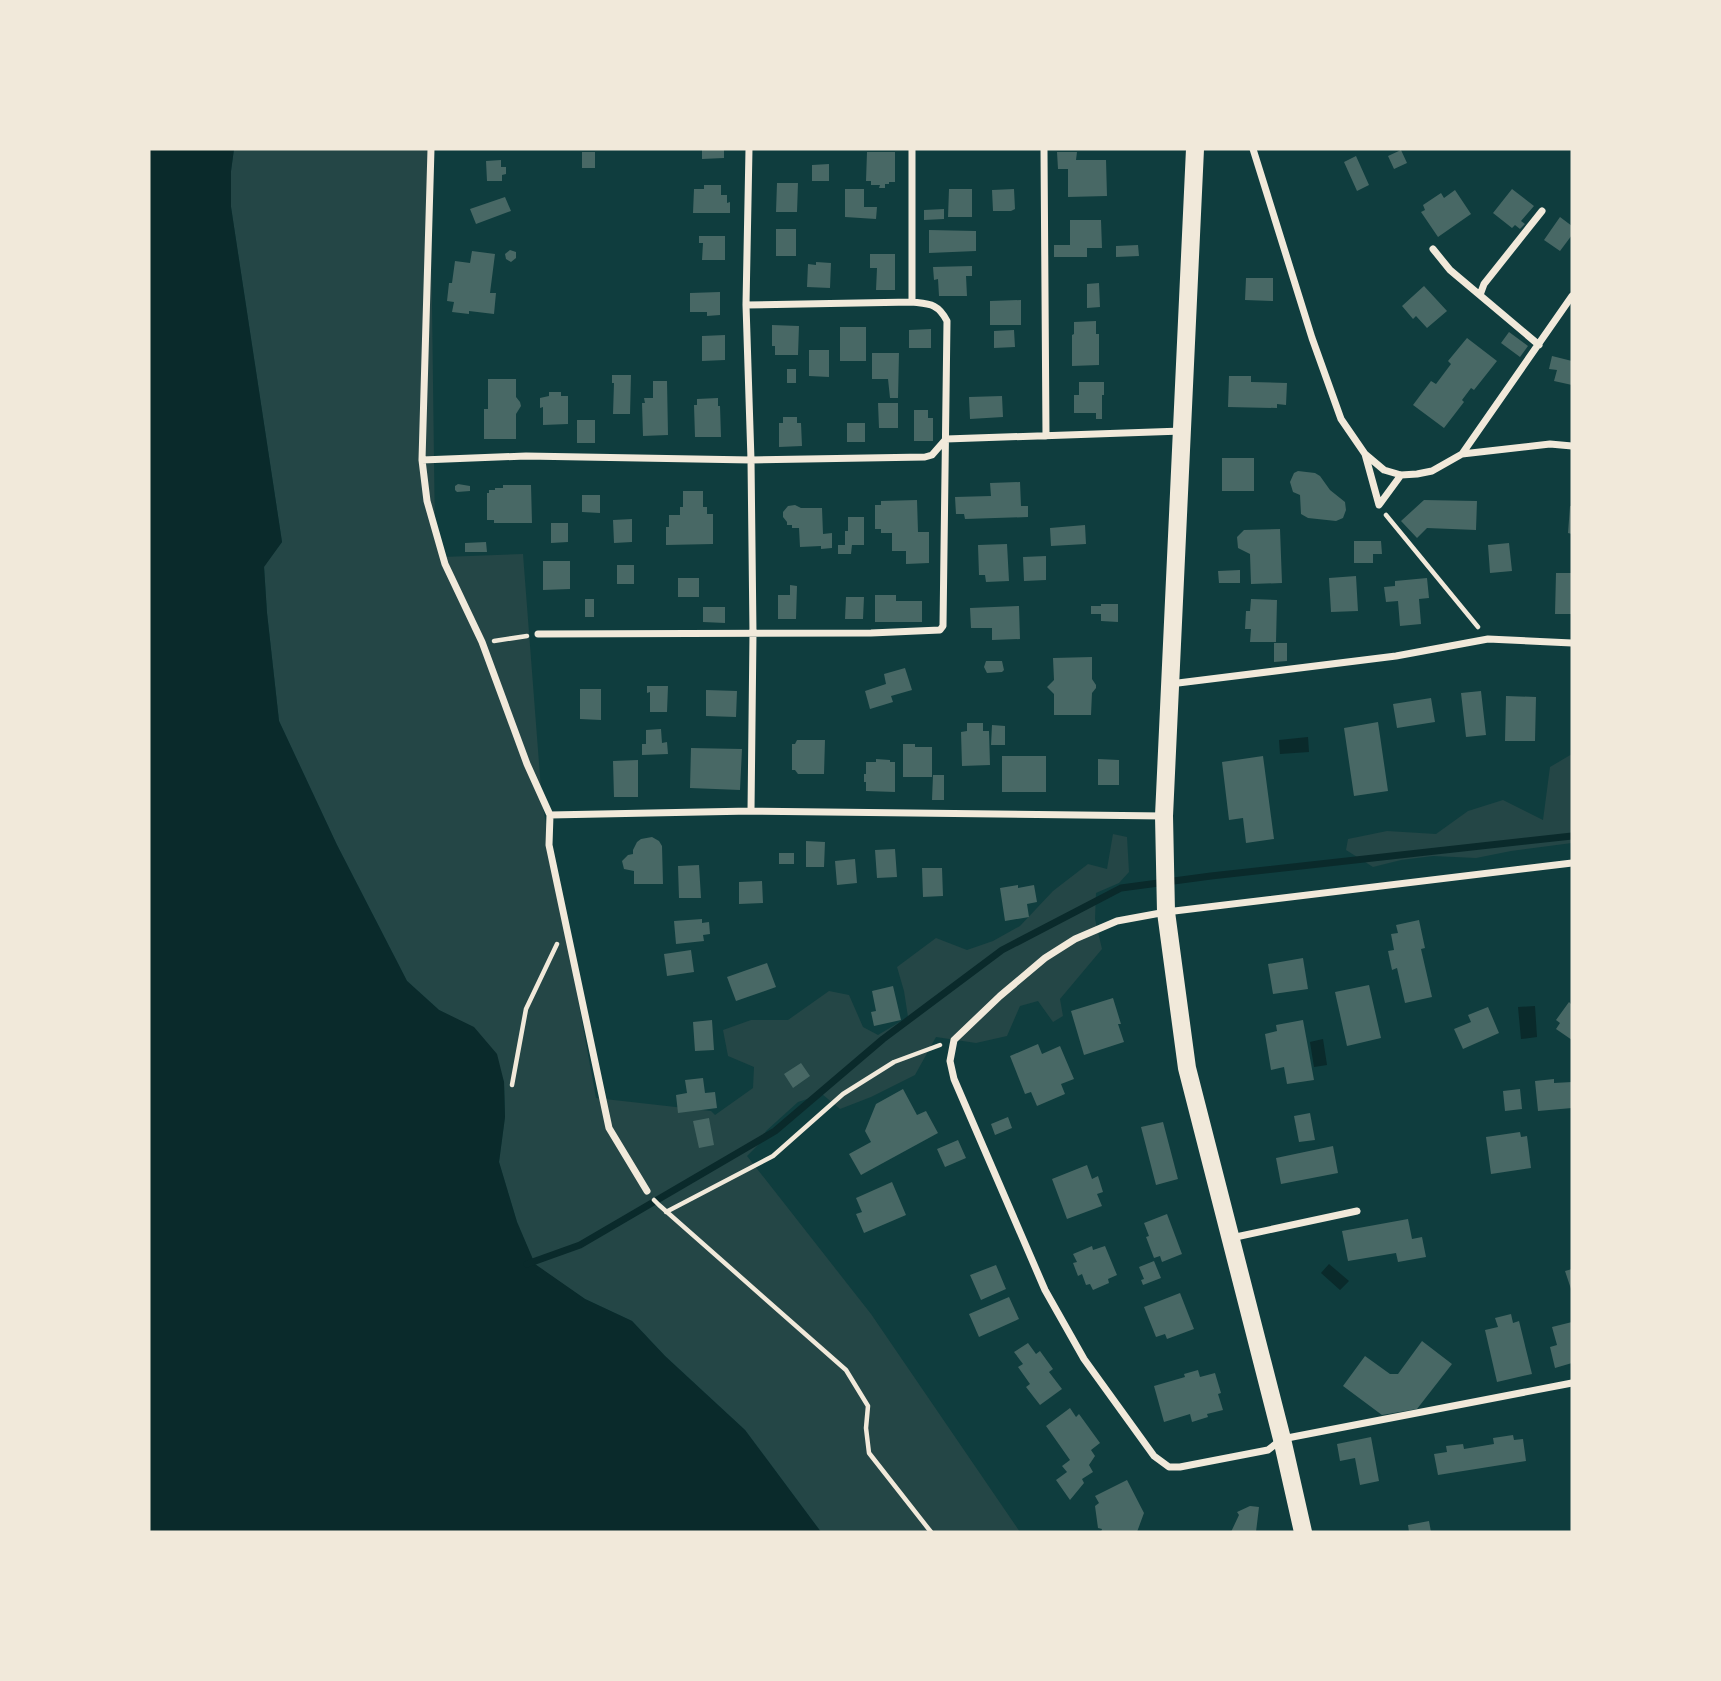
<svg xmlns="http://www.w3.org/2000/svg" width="1721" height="1681" font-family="'Golos Text',sans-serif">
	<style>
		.green { fill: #244646 }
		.water { fill: #0a2a2b }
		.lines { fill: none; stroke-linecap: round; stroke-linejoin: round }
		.stream { stroke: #0a2a2b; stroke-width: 7 }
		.building { fill: #486865 }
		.path { stroke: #f1e9da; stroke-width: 4.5 }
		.minor { stroke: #f1e9da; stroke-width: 7 }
		.primary { stroke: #f1e9da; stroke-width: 18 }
	</style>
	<rect width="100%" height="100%" fill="#0f3d3e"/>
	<path class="green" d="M234,149H430L435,537L443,557L523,554L542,802L596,1098L711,1111L715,1115L753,1088L754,1067L728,1056L723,1030L751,1020H788L829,991L849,995L863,1027L878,1035L908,1017L904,991L897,967L936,938L967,950L993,941L1020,926L1053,891L1088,864L1107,869L1113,834L1127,837L1129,872L1119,883L1096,893L1095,919L1102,949L1060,999L1063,1016L1053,1022L1038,1001L1020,1006L1007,1036L976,1043L936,1037L915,1075L871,1097L840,1109L822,1094L798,1102L766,1131L758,1145L747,1156L871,1314L1020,1532H821L745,1430L665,1356L632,1321L585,1299L535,1265L517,1222L499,1162L505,1117L504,1082L474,1028L439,1010L407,981L337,845L279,721L267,613L264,566L282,542L231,207V171Z
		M1572,754V843L1511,851L1476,858L1433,856L1401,860L1373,867L1346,850L1348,839L1387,831L1436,834L1468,811L1503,800L1543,820L1550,767Z"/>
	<path class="water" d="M149,149H234L231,171V207L282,542L264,567L267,613L279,721L337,845L407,981L439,1010L474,1027L497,1054L504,1082L505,1117L499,1162L517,1222L535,1264L585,1299L632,1321L665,1356L745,1430L821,1532H149Z
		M1308,737L1309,752L1280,754L1279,740Z
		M1535,1006L1537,1037L1521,1039L1518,1007Z
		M1323,1039L1327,1065L1314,1067L1310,1042Z
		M1329,1264L1349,1281L1340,1290L1321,1273Z"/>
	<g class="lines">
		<path class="stream" d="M527,1264L580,1245L775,1131L883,1039L1002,950L1121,888L1211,876L1572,836"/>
	</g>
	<path class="building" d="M702,149H724V158L702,159Z
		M1401,150L1407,163L1394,169L1388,156Z
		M582,152H595V168H582Z
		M867,152H895V182H889V184H885V188H879L880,185H871V181H866Z
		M1057,152H1077L1076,160H1106L1107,196L1068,197V169H1058Z
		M1356,156L1369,185L1357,191L1344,162Z
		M501,160V167H506V174L502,175V181H487L486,161Z
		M829,164V181H812V165Z
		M777,183H798L797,212H776Z
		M704,185H721V195H727V203L730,202V213H693L694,189H704Z
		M845,189H864V207H877L876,219L845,217Z
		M949,189H972V217H948Z
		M1014,189L1015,209L1011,211H993L992,190Z
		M1512,189L1534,206L1521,221L1525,224L1520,229L1515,225L1512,228L1493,213Z
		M1455,190L1471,214L1438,237L1421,212L1425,210L1423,205L1441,193L1444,198Z
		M505,197L511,211L476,224L470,209Z
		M944,209V219L924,220V210Z
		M1560,217L1572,226V235L1560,251L1544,240Z
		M1070,220H1101L1102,248H1087V257H1054V245H1070Z
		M776,229H796V256H776Z
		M929,230L976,231V251L929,253Z
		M699,236H725V260H702L703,243H699Z
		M1138,245L1139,256L1116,257V246Z
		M510,250L516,252V258L511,262L506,259L505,254Z
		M472,251L495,254L490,293H496L494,314L469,311V314L452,312L454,302L447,301L449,283H452L455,261L470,263Z
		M870,254H895V290H876L877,268H870Z
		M816,262L831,263L830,288L807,287L808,264L816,265Z
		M972,266V276H966L967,296H939L938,279L934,280L933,267Z
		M1246,278H1273V301L1245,300Z
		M1099,283L1100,307L1087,308V284Z
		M1424,286L1447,311L1427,328L1416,316L1413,319L1402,306Z
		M720,292V315L707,316V312H690V293Z
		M1021,300V325H990V301Z
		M1096,321V334H1099V365L1072,366V335L1074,334V322Z
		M772,325L799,326L798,355H775V346H772Z
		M840,327H866V361H840Z
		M931,329V348H909V330Z
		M1014,330L1015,347L994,348V331Z
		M1509,332L1528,346L1520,357L1501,343Z
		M725,335V360L702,361V336Z
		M1467,338L1497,361L1474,390L1471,388L1462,400L1464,402L1444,428L1413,405L1431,381L1436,384L1451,364L1448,361Z
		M809,350H829V377L809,376Z
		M872,353H899L898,398H890L888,379H872Z
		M1552,356L1572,361V385L1554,381L1557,370L1549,369Z
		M787,369H796V383H787Z
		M612,375H631L630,414H613L614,383H612Z
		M1229,376H1251V382L1287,383L1286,405L1277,404V408L1228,407Z
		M488,379H516V397L520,402L521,406L516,414V439H484V409H488Z
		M653,381H667L668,435L643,436L642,403H645L644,398H653Z
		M1079,382H1104V395H1102V419H1096V413H1074V395H1079Z
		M549,392H561V396H568V424L543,425V407L540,408V398L549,396Z
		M1002,396L1003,417L970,419L969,397Z
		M718,398V406H720L721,437H695L694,405H697V399Z
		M878,403H898V428H879Z
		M914,410H928V418H933V441H914Z
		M783,417H797V423H801L802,446L779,447V423H783Z
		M577,420H595V443H577Z
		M847,423H865V442H847Z
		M1222,458H1254V491H1222Z
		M1298,471L1315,473L1320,476L1330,490L1345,502L1346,510L1343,518L1336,521L1308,518L1301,514L1300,495L1293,492L1290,482L1294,473Z
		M1020,482L1021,506H1028V517L965,519L964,514H956L955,497L991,496L990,483Z
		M458,484L470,486V491L457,492L455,490V486Z
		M503,485H531L532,523H494V520H487V493H489V490H495V488H503Z
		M683,491H703V507H707V514H713V544L666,545V527H669V515H680V507H683Z
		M582,495H600V513L582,512Z
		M917,500L918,532H929V563L906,564V551H892V533H881V529H875V505H881V501Z
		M1424,500L1477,501L1476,530L1427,528L1417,538L1401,521Z
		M795,505L801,508H822L823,534L832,533V548L821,549V546L800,547L799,528H792V525H787V522L783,517V512L788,506Z
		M1570,506H1572V534L1568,533Z
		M848,517H864V545H852L851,554H838V545H845V531H848Z
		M632,519V542L614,543L613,520Z
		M551,523H568V542L551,543Z
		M1085,525L1086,544L1051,546L1050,528Z
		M1280,529L1282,583L1251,584L1250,554L1238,548L1237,537L1244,530Z
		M1354,541H1381L1382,554H1373V563H1354Z
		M486,542L487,552H465V543Z
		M1509,543L1512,571L1490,573L1488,545Z
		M1007,544L1009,581L986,582L985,575H979L978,545Z
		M1046,556V580L1024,581L1023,557Z
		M543,561H570V589L543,590Z
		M617,565H634V584H617Z
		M1240,570V583H1219L1218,571Z
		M1556,573H1572V614H1555Z
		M1356,576L1358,611L1331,612L1329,578Z
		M678,578H699V597H678Z
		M1427,578L1429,598L1419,599L1421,624L1400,626L1398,601L1386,602L1384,587L1395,586V581Z
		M790,585L797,586L796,619H778V595H790Z
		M875,595H896V601H922V622H875Z
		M846,597H864L863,619H845Z
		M585,599H594V617H585Z
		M1251,599L1277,600L1276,642H1250L1251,629H1245L1246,611H1250Z
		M1101,604H1118V622L1101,621V614H1091V606H1101Z
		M1019,606L1020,639L992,640V628H971L970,608Z
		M703,607H725V623L703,622Z
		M1274,643H1287V661L1274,662Z
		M1092,657V679L1096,685V688L1092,693L1091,715H1054V694L1047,687L1054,680L1053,658Z
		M986,661H1002L1004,670L1002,672L987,673L984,667Z
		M905,668L912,690L891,696L893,702L870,709L865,691L886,684L884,674Z
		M647,686H668L667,712H650V692L647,693Z
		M580,689H601V720L580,719Z
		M706,690L737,691L736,717L706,716Z
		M1481,691L1486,735L1466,737L1461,693Z
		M1506,696L1536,697L1535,741H1505Z
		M1431,698L1435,722L1397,728L1393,704Z
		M1378,722L1388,791L1354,796L1344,728Z
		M967,723H983V731H989L990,765L962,766L961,732L967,731Z
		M992,725L1005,726V745H991Z
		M661,729L662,743L667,742L668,754L642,755V744H646V730Z
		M797,740H825L824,774H798L795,770H792V744H795Z
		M903,744H915V747H932V777H903Z
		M691,748L742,749L740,790L690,788Z
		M1002,756H1046V792H1002Z
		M1263,756L1274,839L1246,843L1243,818L1229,820L1222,762Z
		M876,759L890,760V762H895V792L866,791V782H864V774H866V762H876Z
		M1098,759L1119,760V785H1098Z
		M638,760V797H614L613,761Z
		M933,775H944V800H932Z
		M652,837L659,841L662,846L663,884H634V871L624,869L622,861L628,855L633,854V850L637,842L641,839Z
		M806,841L825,842L824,867H806Z
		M895,849L897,877L877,878L875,850Z
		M779,853H794V864H779Z
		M855,859L857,883L837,885L835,861Z
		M699,865L701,898H679L678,866Z
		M922,868H942L943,896L923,897Z
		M762,881L763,903L739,904V882Z
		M1018,885V888L1034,885L1037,902L1027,904L1029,917L1005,921L1000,888Z
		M702,919V923L709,922L710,934L703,935L704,941L676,944L674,921Z
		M1419,920L1425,948L1421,949L1432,997L1405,1003L1397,968L1392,970L1388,951L1394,950L1391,934L1398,933L1396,925Z
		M691,950L694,972L667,976L664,954Z
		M1303,958L1308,989L1273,994L1268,964Z
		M767,963L776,987L736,1001L727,977Z
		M1369,985L1381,1038L1347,1046L1335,992Z
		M893,986L901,1020L874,1026L871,1012L876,1011L872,991Z
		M1113,998L1121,1024H1118L1124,1042L1084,1055L1071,1011Z
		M1569,1002L1572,1005V1040L1556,1029L1560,1023L1556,1020Z
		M1488,1007L1499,1033L1463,1049L1454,1029L1471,1022L1468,1015Z
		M712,1020L714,1050L695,1051L693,1022Z
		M1303,1020L1314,1080L1287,1084L1284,1067L1271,1070L1265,1034L1277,1031L1276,1025Z
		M1038,1044L1042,1054L1060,1046L1074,1079L1061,1084L1065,1094L1037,1106L1031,1092L1025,1094L1010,1056Z
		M801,1063L810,1076L793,1088L784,1074Z
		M703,1078L705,1093L715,1092L717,1108L678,1113L676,1095L687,1093L685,1080Z
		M1554,1079V1083L1572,1082V1108L1538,1111L1535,1081Z
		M903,1089L917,1115L926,1111L938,1133L861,1175L849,1154L871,1142L865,1131L876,1104Z
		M1520,1089L1522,1109L1505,1111L1503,1091Z
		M1310,1113L1315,1140L1299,1142L1294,1116Z
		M1008,1117L1012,1128L995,1135L991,1124Z
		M709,1118L714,1145L699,1148L693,1121Z
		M1163,1122L1178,1179L1156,1185L1141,1127Z
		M1520,1132L1521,1137L1527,1136L1531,1168L1491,1174L1486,1137Z
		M958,1140L966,1158L945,1167L937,1149Z
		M1333,1146L1338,1173L1281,1184L1276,1158Z
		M1087,1165L1092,1179L1098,1176L1103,1192L1097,1194L1102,1206L1067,1219L1052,1179Z
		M892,1182L906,1215L864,1233L856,1214L862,1212L856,1198Z
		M1167,1214L1182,1254L1162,1262L1160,1256L1154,1258L1146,1237L1149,1236L1144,1223Z
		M1408,1219L1412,1239L1422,1237L1426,1257L1398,1262L1396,1253L1348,1261L1342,1231Z
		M1092,1246L1093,1250L1105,1246L1117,1275L1108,1279L1109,1283L1093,1290L1090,1284L1086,1285L1082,1274L1078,1276L1073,1263L1077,1262L1073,1254Z
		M1154,1261L1161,1278L1143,1285L1141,1280L1144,1279L1139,1267Z
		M996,1265L1006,1289L981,1300L970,1275Z
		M1572,1269V1292L1565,1271Z
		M1180,1293L1194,1329L1167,1339L1165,1334L1156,1337L1144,1307Z
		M1009,1297L1019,1319L979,1337L969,1314Z
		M1511,1314L1513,1323L1519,1321L1532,1374L1497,1382L1485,1330L1498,1327L1495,1318Z
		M1572,1322V1363L1555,1368L1550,1347L1557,1345L1552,1327Z
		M1422,1341L1452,1364L1417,1409L1382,1415L1343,1386L1365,1356L1390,1374H1398Z
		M1028,1343L1036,1354L1040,1351L1053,1369L1049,1372L1062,1389L1040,1405L1026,1387L1030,1384L1018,1367L1023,1364L1014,1352Z
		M1198,1370L1200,1377L1215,1373L1221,1393L1218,1394L1223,1410L1207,1414L1208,1417L1192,1422L1190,1414L1164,1422L1154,1386L1185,1377L1184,1374Z
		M1070,1408L1076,1417L1079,1414L1100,1443L1091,1450L1095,1456L1089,1465L1093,1472L1082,1479L1084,1483L1070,1500L1056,1480L1067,1472L1062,1466L1070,1460L1046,1426Z
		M1513,1435L1514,1440L1523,1439L1526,1461L1438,1475L1434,1454L1447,1452L1446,1446L1463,1444L1464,1449L1494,1444L1493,1438Z
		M1371,1437L1379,1481L1360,1485L1355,1458L1340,1461L1337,1444Z
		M1127,1480L1144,1513L1137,1532H1101L1102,1529L1098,1528L1095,1506L1099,1503L1095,1496Z
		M1250,1506L1259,1507L1256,1532H1231L1239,1515L1237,1512Z
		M1429,1521L1431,1532H1409L1408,1525Z"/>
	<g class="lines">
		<path class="path" d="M1386,515L1478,627
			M494,641L527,636
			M512,1085L526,1009L557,944
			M654,1200L659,1205L846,1370L868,1406L866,1428L869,1453L931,1532
			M666,1212L773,1156L843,1094L894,1062L940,1045"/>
		<path class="minor" d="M431,149L422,460L427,501L445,564L482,642L527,764L550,815L549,845L609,1128L647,1191
			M749,149L746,305L751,460L753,633L751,811
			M1044,149L1046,436
			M1253,149L1312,338L1341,419L1365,454L1384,470L1401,475L1417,474L1432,471L1462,454L1550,444L1572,446
			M1433,249L1450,270L1539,345
			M1480,295L1484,284L1542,211
			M912,302V149
			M1365,454L1379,505L1401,475
			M1462,454L1572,296
			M422,460L526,456L751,460L925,457L932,455L946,439L1182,431
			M538,634L871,633L940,630L943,626L947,321C938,303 929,304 912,302L746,305
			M1170,684L1396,656L1488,639L1572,643
			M550,815L751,811L1164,816
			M1572,863L1166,912L1117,921L1075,939L1045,958L1000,996L954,1040L950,1061L954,1079L1045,1290L1084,1359L1154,1456L1169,1467H1180L1268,1450L1282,1439L1572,1383
			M1231,1238L1357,1211"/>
		<path class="primary" d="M1195,149L1164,816L1166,912L1187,1068L1282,1439L1303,1532"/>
	</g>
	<rect width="1721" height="1681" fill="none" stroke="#f1e9da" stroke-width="301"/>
</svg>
